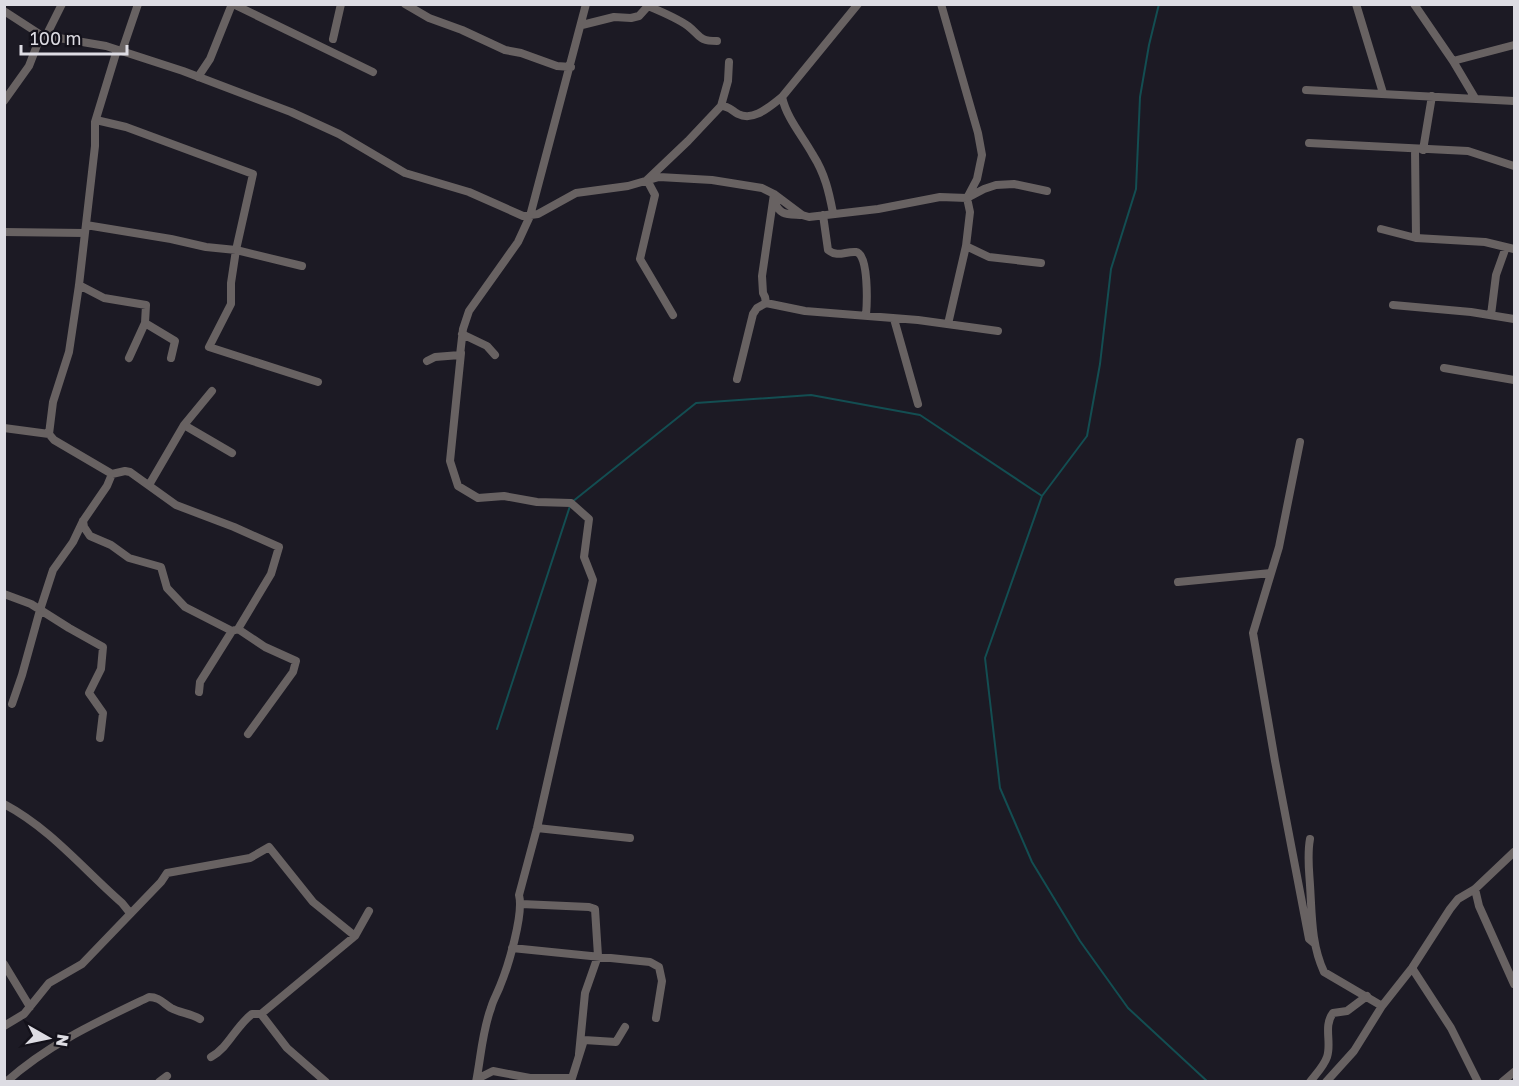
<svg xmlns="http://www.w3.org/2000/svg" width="1519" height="1086" font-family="'Golos Text',sans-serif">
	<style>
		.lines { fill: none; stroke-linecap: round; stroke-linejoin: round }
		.stream { stroke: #134e52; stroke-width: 2 }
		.minor { stroke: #686262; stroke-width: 8 }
	</style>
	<rect width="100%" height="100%" fill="#1c1a24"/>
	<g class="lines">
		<path class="stream" d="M1159,4L1149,45L1140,97L1136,189L1111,269L1100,364L1087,436L1042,496L985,658L1000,788L1032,862L1080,941L1128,1008L1208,1082
			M572,502L696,403L811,395L920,415L1042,496
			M497,729L570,506"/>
		<path class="minor" d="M233,4L373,72
			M405,4L429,18L462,30L505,50L521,53L557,66L571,67
			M941,4L978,133L982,155L977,179L967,198L970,212L966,246L948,324
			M1356,4L1383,93
			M1414,4L1453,61L1475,98
			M4,11L41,35L106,46L183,71L291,112L339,134L405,173L469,192L523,216L538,214L576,193L628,186L659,177L712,180L762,188L774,194L802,215L809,217L878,209L940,197L967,198L984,189L996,185L1014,184L1047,191
			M582,25L614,17L631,18L639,16L648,6C660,11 677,18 688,26C701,36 698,41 717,41
			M46,36L62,4
			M333,39L341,4
			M117,50L95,122V146L79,285L69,352L53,402L49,434L54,440L112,474L125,471L130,472L176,505L234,527L279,547L271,574L238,629L265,647L296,661L293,672L248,734
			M122,51L138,4
			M1453,61L1514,45
			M198,77L210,59L232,4
			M1306,90L1514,101
			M4,101L29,66L41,35
			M721,106C729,106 731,110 738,114C754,122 770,106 782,97
			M96,120L126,127L253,174L236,250L302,266
			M1309,143L1468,151L1514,166
			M1415,149L1416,238
			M1423,150L1432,96
			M774,201C780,216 787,214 802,215
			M833,213C829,192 825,174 813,155C802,135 787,119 782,97L858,4
			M823,215L828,250C838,258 845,251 856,252C869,254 867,304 866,315
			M86,225L171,239L206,247L236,250L231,283V304L209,347L318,382
			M1381,229L1416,238L1485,242L1514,249
			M4,232L84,233
			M966,246L989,257L1041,263
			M79,285L104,298L146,305L145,323L129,358
			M766,303L765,297L763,293L762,276L774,194
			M1393,305L1471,312L1514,319
			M673,315L640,259L655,195L647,180L688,141L721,106L728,81L729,62
			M1491,315L1496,275L1506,247
			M894,319L918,404
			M145,323L175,341L171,358
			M462,334L487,346L495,355
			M461,353L450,461L458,486L478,498L504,496L537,502L571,503L589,519L584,557L593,580L537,828L519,895C524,914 508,967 500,986C497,994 493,1000 491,1008C482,1032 481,1057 476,1082
			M427,361L435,357L460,355L463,329L469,311L518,242L530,216L586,4
			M1444,368L1514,380
			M737,379L753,314L757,308L766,303L805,311L918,320L998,331
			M184,425L232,453
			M4,428L49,434
			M1300,442L1279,547L1253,633L1275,761L1309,939L1315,944
			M149,485L184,425L212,391
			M83,521L84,527L90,536L111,545L129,558L161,567L167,588L185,607L232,631
			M1178,582L1271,573
			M4,594L31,604L69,628L103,647L101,669L89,693L103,713L100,738
			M199,692L200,682L232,631L235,630
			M12,704L22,675L40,610L53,570L73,542L83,521L107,486L112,474
			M4,804C51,829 83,869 122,903L130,913
			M537,828L630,838
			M1310,839C1307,855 1309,869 1310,885C1312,915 1311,944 1324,972L1382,1006
			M1475,889L1479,906L1514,984
			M521,904L589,907L595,909L598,956L585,993L579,1054
			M512,948L650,962L659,967L662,981L656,1018
			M4,964L30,1007
			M1412,968L1451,1028L1478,1082
			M261,1014L287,1048L326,1082
			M4,1026L24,1014L49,983L82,964L161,882L167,873L250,858L269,847L313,902L355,936
			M211,1057C229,1047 235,1027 252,1014H261L355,936L369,911
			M477,1079L493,1071L530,1078H572L584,1040L616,1042L625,1027
			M6,1082C48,1044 99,1021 149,997C159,997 163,1003 171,1008C180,1013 190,1013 200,1019
			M159,1082L167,1076
			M1310,1082C1316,1074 1324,1066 1327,1057C1332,1043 1323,1026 1333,1013L1347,1011L1367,996
			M1326,1082L1354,1051L1382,1006L1412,968L1450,909L1458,899L1475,889L1514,852
			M1502,1082L1514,1072"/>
	</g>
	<rect width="1519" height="1086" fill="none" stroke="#dddce3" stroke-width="12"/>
	<g transform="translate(48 1038) rotate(99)" stroke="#13111a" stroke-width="4.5" paint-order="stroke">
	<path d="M0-4.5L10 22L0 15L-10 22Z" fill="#dddce3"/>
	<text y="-9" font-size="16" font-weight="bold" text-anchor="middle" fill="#dddce3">N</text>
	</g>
	<path d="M21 45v9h106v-9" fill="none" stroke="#dddce3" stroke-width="3"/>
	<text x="30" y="45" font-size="18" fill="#dddce3" stroke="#13111a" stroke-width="4.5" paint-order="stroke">100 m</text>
</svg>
